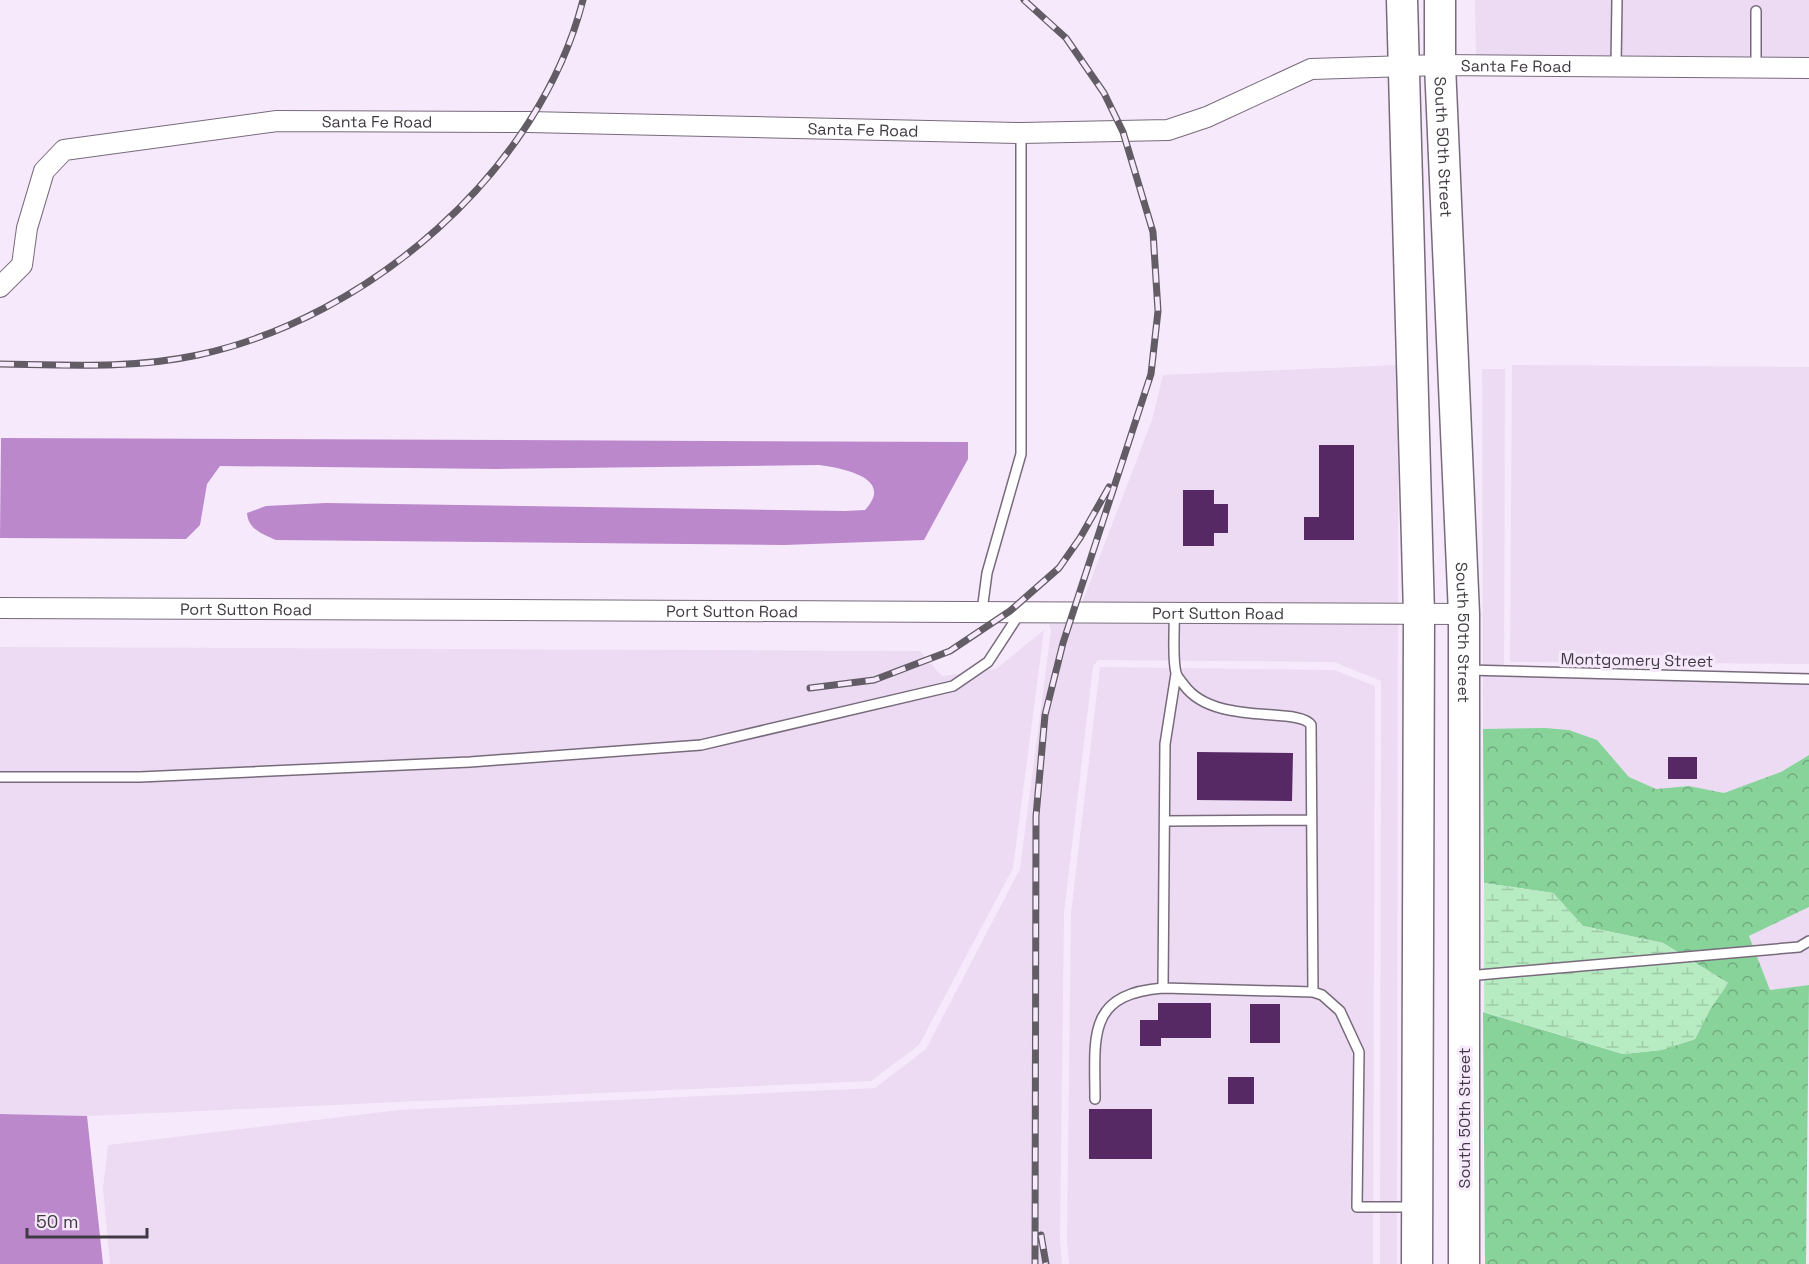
<svg xmlns="http://www.w3.org/2000/svg" width="1809" height="1264" font-family="'Space Grotesk',sans-serif">
	<style>
		.built { fill: #ecdbf3 }
		.forest { fill: url(#forest-crowns) }
		.wetland { fill: url(#wetland-marsh) }
		.water { fill: #ba88cb }
		.building { fill: #562965 }
		.lines { fill: none; stroke-linecap: round; stroke-linejoin: round }
		.lane-casing { stroke: #776b7b; stroke-width: 12 }
		.street-casing { stroke: #776b7b; stroke-width: 22 }
		.primary-casing { stroke: #776b7b; stroke-width: 33 }
		.lane { stroke: #fff; stroke-width: 9 }
		.street { stroke: #fff; stroke-width: 20 }
		.primary { stroke: #fff; stroke-width: 30 }
		.rail-casing { stroke: #625c65; stroke-width: 7 }
		.rail { stroke: #f7e9fc; stroke-width: 4.5; stroke-dasharray: 14; stroke-linecap: butt }
		.labels { text-anchor: middle; dominant-baseline: central; stroke-width: 6; stroke-linejoin: round; paint-order: stroke }
		.street-label { font-size: 16px; fill: #403b42; stroke: #f7e9fc }
	</style>
	<defs>
		<pattern id="forest-crowns" width="20" height="18" patternUnits="userSpaceOnUse" patternTransform="scale(1.5)"><rect width="20" height="18" fill="#88d39a"/><path d="M2 6a3 3 0 1 1 6 0M12 15a3 3 0 1 1 6 0" fill="none" stroke="#71ac7f"/></pattern>
		<pattern id="wetland-marsh" width="20" height="14" patternUnits="userSpaceOnUse" patternTransform="scale(1.5)"><rect width="20" height="14" fill="#b7ecc2"/><path d="M1 5h8M5 5V1M11 12h8M15 12V8" fill="none" stroke="#9ecba8"/></pattern>
	</defs>
	<rect width="100%" height="100%" fill="#f7e9fc"/>
	<path class="built" d="M1475,0H1809V58L1476,56Z
		M1398,365V605L1082,603L1152,420L1163,375Z
		M1512,365L1809,367V664L1510,662Z
		M1482,369H1505L1504,667L1510,670L1809,672V755L1781,772L1724,793L1689,786L1656,789L1629,777L1597,740L1569,730L1483,729Z
		M1398,623L1397,1264H1380L1381,681L1334,662L1098,660L1093,666L1064,913L1060,1239L1062,1264H110L103,1188L108,1145L399,1110L875,1088L926,1049L1020,869L1051,631L1049,624Z
		M1044,630L1013,868L919,1045L871,1081L87,1116L0,1114V647L920,651L942,676L996,669Z
		M1100,667L1334,670L1375,686L1373,1264H1069L1067,1239L1071,913Z
		M1809,907V985L1770,990L1749,936Z"/>
	<path class="forest" d="M1545,728L1569,730L1597,740L1629,777L1656,789L1689,786L1724,793L1781,772L1809,755V907L1749,936L1770,990L1809,985L1806,1264H1485L1483,1012L1623,1054L1661,1050L1695,1039L1710,1009L1728,983L1663,943L1583,926L1553,893L1484,883L1483,729Z"/>
	<path class="wetland" d="M1484,883L1553,893L1583,926L1663,943L1728,983L1710,1009L1695,1039L1661,1050L1623,1054L1484,1012Z"/>
	<path class="water" d="M1,438L968,442V459L924,540L784,545L276,540C262,534 248,529 247,513L266,506L326,503L845,511L865,510C896,477 840,468 819,465L497,469L220,466L207,484L200,525L186,539L0,538Z
		M0,1114L87,1116L103,1264H0Z"/>
	<path class="building" d="M1319,445H1354V540H1304V517H1319Z
		M1183,490H1214V504H1228V533H1214V546H1183Z
		M1197,752L1293,753L1292,801L1197,800Z
		M1668,757H1697V779H1668Z
		M1158,1003H1211V1038H1161V1046H1140V1020H1158Z
		M1250,1004H1280V1043H1250Z
		M1228,1077H1254V1104H1228Z
		M1089,1109H1152V1159H1089Z"/>
	<g class="lines">
		<defs>
			<path id="lane" d="M1756,11V67
				M1616,66L1617,0
				M982,611L987,573L1021,454V133
				M1174,613C1175,630 1172,658 1176,673C1177,677 1181,681 1184,685C1214,727 1299,706 1311,725L1313,992L1322,995L1340,1011L1359,1052L1357,1207H1414
				M1467,670L1809,679
				M1176,674L1165,744L1163,988L1313,992
				M0,777H140L470,762L701,745L953,686L988,662L1020,613
				M1165,821L1311,820
				M1467,976L1799,947L1809,941
				M1095,1099C1095,1037 1086,994 1163,988"/>
			<g id="street">
				<path id="s1" d="M0,287L22,265L27,228L44,171L64,150L277,121L528,122L1021,133L1168,130L1207,117L1311,69L1440,65L1809,68"/>
				<path id="s2" d="M0,608L1464,614"/>
			</g>
			<g id="primary">
				<path d="M1402,0L1419,614L1417,1264"/>
				<path id="s3" d="M1440,0V65L1464,614V1264"/>
			</g>
		</defs>
		<use href="#lane" class="lane-casing"/>
		<use href="#street" class="street-casing"/>
		<use href="#primary" class="primary-casing"/>
		<use href="#lane" class="lane"/>
		<use href="#street" class="street"/>
		<use href="#primary" class="primary"/>
		<defs>
			<path id="rail" d="M1024,0L1066,38L1104,93L1123,132L1153,232L1158,311L1151,374L1063,643L1045,715L1036,816L1035,1264
				M0,364C66,365 133,369 198,355C369,318 539,172 583,0
				M810,688L874,680L950,651L1010,611L1059,568L1080,538L1109,487
				M1041,1235L1046,1264"/>
		</defs>
		<use href="#rail" class="rail-casing"/>
		<use href="#rail" class="rail"/>
	</g>
	<g class="labels">
		<g class="street-label">
			<text stroke="none"><textPath href="#s1" startOffset="1624">Santa Fe Road</textPath></text>
			<text stroke="none"><textPath href="#s1" startOffset="472">Santa Fe Road</textPath></text>
			<text stroke="none"><textPath href="#s1" startOffset="958">Santa Fe Road</textPath></text>
			<text stroke="none"><textPath href="#s3" startOffset="147">South 50th Street</textPath></text>
			<text stroke="none"><textPath href="#s2" startOffset="246">Port Sutton Road</textPath></text>
			<text stroke="none"><textPath href="#s2" startOffset="732">Port Sutton Road</textPath></text>
			<text stroke="none"><textPath href="#s2" startOffset="1218">Port Sutton Road</textPath></text>
			<text stroke="none"><textPath href="#s3" startOffset="633">South 50th Street</textPath></text>
			<text transform="translate(1637 660) rotate(1)">Montgomery Street</text>
			<text transform="translate(1464 1118) rotate(-90)">South 50th Street</text>
		</g>
	</g>
	<path d="M27 1228v9h120v-9" fill="none" stroke="#403b42" stroke-width="3"/>
	<text x="36" y="1228" font-size="18" fill="#403b42" stroke="#f7e9fc" stroke-width="4.5" paint-order="stroke">50 m</text>
</svg>
